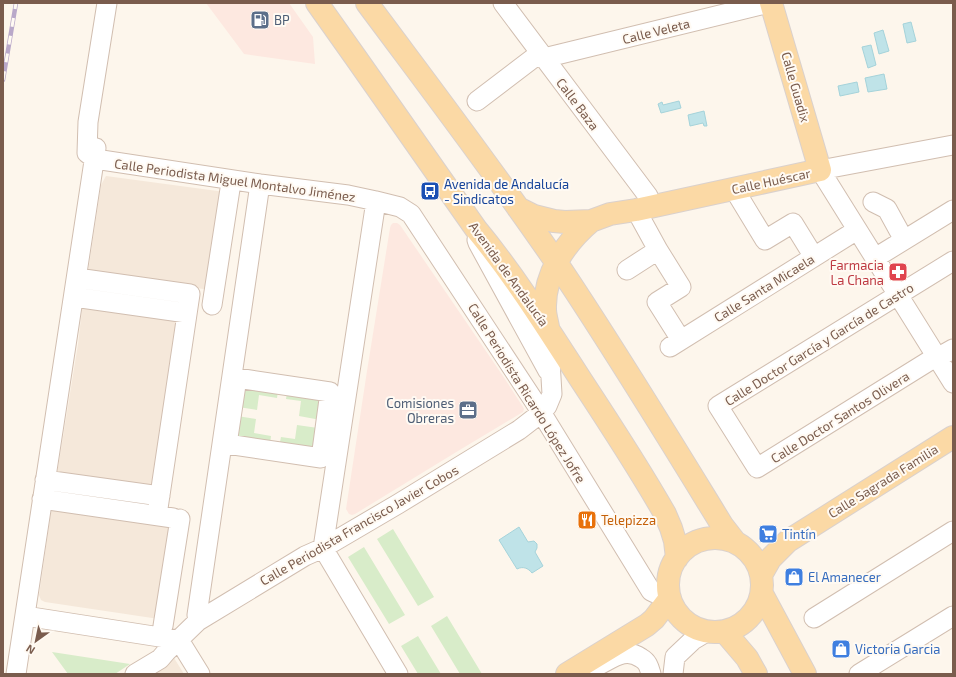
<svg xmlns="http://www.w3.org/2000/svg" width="956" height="677" font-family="'Exo 2',sans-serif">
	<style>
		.residential { fill: #f5e8da }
		.commercial { fill: #fde8e0 }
		.green { fill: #d8ecc9 }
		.water { fill: #bfe3e8; stroke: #a5d3da }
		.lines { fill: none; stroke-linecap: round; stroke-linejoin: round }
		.minor-casing { stroke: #d1beb0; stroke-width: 21 }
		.major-casing { stroke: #dad1cd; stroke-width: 24 }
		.minor { stroke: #fff; stroke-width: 19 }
		.major { stroke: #fbd9a5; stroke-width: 22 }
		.rail-casing { stroke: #b9a8c9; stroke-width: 4.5 }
		.rail { stroke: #fffaf3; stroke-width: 3; stroke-dasharray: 9; stroke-linecap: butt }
		.labels { text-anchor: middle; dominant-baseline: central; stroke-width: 4; stroke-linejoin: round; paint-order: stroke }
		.service-label { font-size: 13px; fill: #4e5e75; stroke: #fffaf3; text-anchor: start }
		.street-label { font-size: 13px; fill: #7a5c4d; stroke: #fffaf3 }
		.transit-label { font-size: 13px; fill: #164399; stroke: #fffaf3; text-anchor: start }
		.health-label { font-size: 13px; fill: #be3a42; stroke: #fffaf3; text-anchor: end }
		.food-label { font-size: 13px; fill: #c56008; stroke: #fffaf3; text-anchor: start }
		.shop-label { font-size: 13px; fill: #366cbe; stroke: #fffaf3; text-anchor: start }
	</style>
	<rect width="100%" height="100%" fill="#fdf6ec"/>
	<path class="residential" d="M106,176L225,192L210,290L88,272L101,185Z
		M83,301L181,315L154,488L57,474L78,344Z
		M60,505L174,522L159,619L45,602L41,600L39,595L51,512Z
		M174,658L184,674H148Z"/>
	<path class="commercial" d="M206,3H289L313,37L315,64L244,54Z
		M393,223H397L400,225L505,379L523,407L524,409L523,412L458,451L355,514L352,515L349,514L346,509L367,371L390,228L391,225Z"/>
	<path class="green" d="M237,378L279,384L277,398L259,395L257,410L232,406Z
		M288,386L330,392L326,421L299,416L301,401L286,399Z
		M231,415L256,419L254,433L271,436L269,451L227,444Z
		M297,425L325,429L321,458L278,452L281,437L295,439Z
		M393,529L434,597L418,606L377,539Z
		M364,547L405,615L389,624L348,557Z
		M447,616L482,674H460L431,626Z
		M418,636L441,674H418L401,646Z
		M52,652L130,664L115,674H68Z"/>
	<path class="water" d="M911,22L916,41L907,43L903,24Z
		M883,30L889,51L879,54L874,33Z
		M871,45L876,65L868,68L862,47Z
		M884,74L887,89L868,92L865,78Z
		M857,82L859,92L840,96L838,86Z
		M679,101L681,108L661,113L658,104L662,102L663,105Z
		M704,111L707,126H704L703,123L690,126L688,115Z
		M519,527L528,542L534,541L537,544V548L535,552L543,566L532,573C528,568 523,566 517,569L499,540Z"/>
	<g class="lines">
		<defs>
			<path id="minor" d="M107,3L88,122L87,153L95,159L260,184L348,195L376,201L400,207L411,214L536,404L651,591L655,593H669
				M503,3L648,196L650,207
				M544,58L769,3
				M477,101L540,53
				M953,145L820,170L953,383
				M734,189L765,240L793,223L814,257
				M873,202L887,209L904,240
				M477,240L478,243L548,371
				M658,250L681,287L657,302L681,340
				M875,258L953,210
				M953,261L718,406L757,468L929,361L937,358L953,349
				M627,270L658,250L636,210
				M77,278L190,294L157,515
				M74,297L187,313
				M212,305L230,189
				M670,347L857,230
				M237,378L330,392L321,458L227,444Z
				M45,480L160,496
				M42,499L173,518
				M323,548L376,201
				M323,548L398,674
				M25,616L179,640
				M814,618L953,531
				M198,621L197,615L260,184
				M163,626L180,519
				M179,640L200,674
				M594,666H597C612,659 625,647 641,658C648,662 649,667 651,674
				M16,674L96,148
				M135,674L160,659L166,652L198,621L305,556L323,548L398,504L519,430L541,413L547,406L552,394L548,328
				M673,674L675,657L693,640L708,631
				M859,674L953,616"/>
			<path id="major" d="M317,3L356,58L476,229C515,276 548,329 581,380C610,424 639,468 665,514L671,528L675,541L677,558
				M367,3C431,89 496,174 556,262C614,348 668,437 722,525L736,543
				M518,208L534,216L554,221L565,222L591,221L610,214L636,210L820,170L771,3
				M548,327C547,321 545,315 545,309C544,274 565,243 591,221
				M668 585a47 47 0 1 1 94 0a47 47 0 1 1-94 0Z
				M761,575L770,559L788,541L953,437
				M762,594L805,674
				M724,631L747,658L756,674
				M567,674L647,625L654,619L670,598"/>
		</defs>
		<use href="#minor" class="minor-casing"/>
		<use href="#major" class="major-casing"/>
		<use href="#minor" class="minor"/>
		<use href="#major" class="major"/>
		<defs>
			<path id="rail" d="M3,80L16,3"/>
		</defs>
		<use href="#rail" class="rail-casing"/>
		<use href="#rail" class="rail"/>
	</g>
	<defs>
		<symbol id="fuel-square" viewBox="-11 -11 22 22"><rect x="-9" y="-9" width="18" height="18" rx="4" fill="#5c6f8a" stroke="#fffaf3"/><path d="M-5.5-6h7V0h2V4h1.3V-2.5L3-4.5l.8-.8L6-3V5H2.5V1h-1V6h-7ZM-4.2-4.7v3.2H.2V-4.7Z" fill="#fff"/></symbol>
		<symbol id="bus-square" viewBox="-11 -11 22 22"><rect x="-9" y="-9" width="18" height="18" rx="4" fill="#1a4fb4" stroke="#fffaf3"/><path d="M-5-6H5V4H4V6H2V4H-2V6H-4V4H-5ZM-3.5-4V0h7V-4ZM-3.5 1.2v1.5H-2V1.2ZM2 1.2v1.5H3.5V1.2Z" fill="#fff"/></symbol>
		<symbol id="pharmacy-square" viewBox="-11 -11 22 22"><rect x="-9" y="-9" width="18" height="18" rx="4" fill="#e0444e" stroke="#fffaf3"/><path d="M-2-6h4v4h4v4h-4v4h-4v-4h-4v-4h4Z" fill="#fff"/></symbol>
		<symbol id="office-square" viewBox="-11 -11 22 22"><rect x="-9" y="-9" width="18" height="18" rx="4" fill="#5c6f8a" stroke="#fffaf3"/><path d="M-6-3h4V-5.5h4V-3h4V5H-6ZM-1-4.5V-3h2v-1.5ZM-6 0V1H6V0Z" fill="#fff"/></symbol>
		<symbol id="restaurant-square" viewBox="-11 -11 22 22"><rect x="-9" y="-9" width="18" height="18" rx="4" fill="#e8710a" stroke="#fffaf3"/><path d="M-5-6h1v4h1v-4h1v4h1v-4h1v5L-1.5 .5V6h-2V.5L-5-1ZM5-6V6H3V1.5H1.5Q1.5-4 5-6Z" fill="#fff"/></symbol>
		<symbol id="supermarket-square" viewBox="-11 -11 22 22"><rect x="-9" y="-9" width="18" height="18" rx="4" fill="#3f7fe0" stroke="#fffaf3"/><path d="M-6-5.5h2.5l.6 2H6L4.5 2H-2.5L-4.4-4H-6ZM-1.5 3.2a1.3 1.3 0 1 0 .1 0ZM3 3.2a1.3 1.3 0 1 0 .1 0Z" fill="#fff"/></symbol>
		<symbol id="shop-square" viewBox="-11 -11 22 22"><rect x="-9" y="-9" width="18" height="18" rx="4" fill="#3f7fe0" stroke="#fffaf3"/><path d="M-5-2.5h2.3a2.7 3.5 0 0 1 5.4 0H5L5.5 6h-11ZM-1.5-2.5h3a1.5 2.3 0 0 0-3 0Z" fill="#fff"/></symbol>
	</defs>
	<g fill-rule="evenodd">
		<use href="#fuel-square" x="249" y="9" width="22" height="22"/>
		<use href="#bus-square" x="419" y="180" width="22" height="22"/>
		<use href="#pharmacy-square" x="887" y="261" width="22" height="22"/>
		<use href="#office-square" x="457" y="399" width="22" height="22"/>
		<use href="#restaurant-square" x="576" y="509" width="22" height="22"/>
		<use href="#supermarket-square" x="757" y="523" width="22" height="22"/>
		<use href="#shop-square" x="783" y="566" width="22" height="22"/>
		<use href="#shop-square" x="830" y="638" width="22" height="22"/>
	</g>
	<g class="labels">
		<g class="service-label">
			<text x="274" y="20">BP</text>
			<text x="454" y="403" text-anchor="end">Comisiones<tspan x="454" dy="15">Obreras</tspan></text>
		</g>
		<g class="street-label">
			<text transform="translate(656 31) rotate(-14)">Calle Veleta</text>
			<text transform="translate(796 87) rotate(74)">Calle Guadix</text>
			<text transform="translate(578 104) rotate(53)">Calle Baza</text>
			<text transform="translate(235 180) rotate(8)">Calle Periodista Miguel Montalvo Jiménez</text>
			<text transform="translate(771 181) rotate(-12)">Calle Huéscar</text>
			<text transform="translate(509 274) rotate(54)">Avenida de Andalucía</text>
			<text transform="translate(764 288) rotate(-32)">Calle Santa Micaela</text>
			<text transform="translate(819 344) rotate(-32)">Calle Doctor García y García de Castro</text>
			<text transform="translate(527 393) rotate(58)">Calle Periodista Ricardo López Jofre</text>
			<text transform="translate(840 417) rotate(-32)">Calle Doctor Santos Olivera</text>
			<text transform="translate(883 481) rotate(-32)">Calle Sagrada Familia</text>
			<text transform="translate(359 525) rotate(-30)">Calle Periodista Francisco Javier Cobos</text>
		</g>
		<g class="transit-label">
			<text x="444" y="184">Avenida de Andalucía<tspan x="444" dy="15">- Sindicatos</tspan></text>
		</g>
		<g class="health-label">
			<text x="884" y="265">Farmacia<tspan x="884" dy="15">La Chana</tspan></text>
		</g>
		<g class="food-label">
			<text x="601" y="520">Telepizza</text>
		</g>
		<g class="shop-label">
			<text x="782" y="534">Tintín</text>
			<text x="808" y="577">El Amanecer</text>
			<text x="855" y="649">Victoria Garcia</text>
		</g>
	</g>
	<rect width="956" height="677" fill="none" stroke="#7a5c4d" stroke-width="8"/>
	<g transform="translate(36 641) rotate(213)" stroke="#fffaf3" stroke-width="3" paint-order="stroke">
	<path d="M0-3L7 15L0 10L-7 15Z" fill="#7a5c4d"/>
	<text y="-6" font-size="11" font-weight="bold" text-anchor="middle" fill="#7a5c4d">N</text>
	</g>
</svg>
